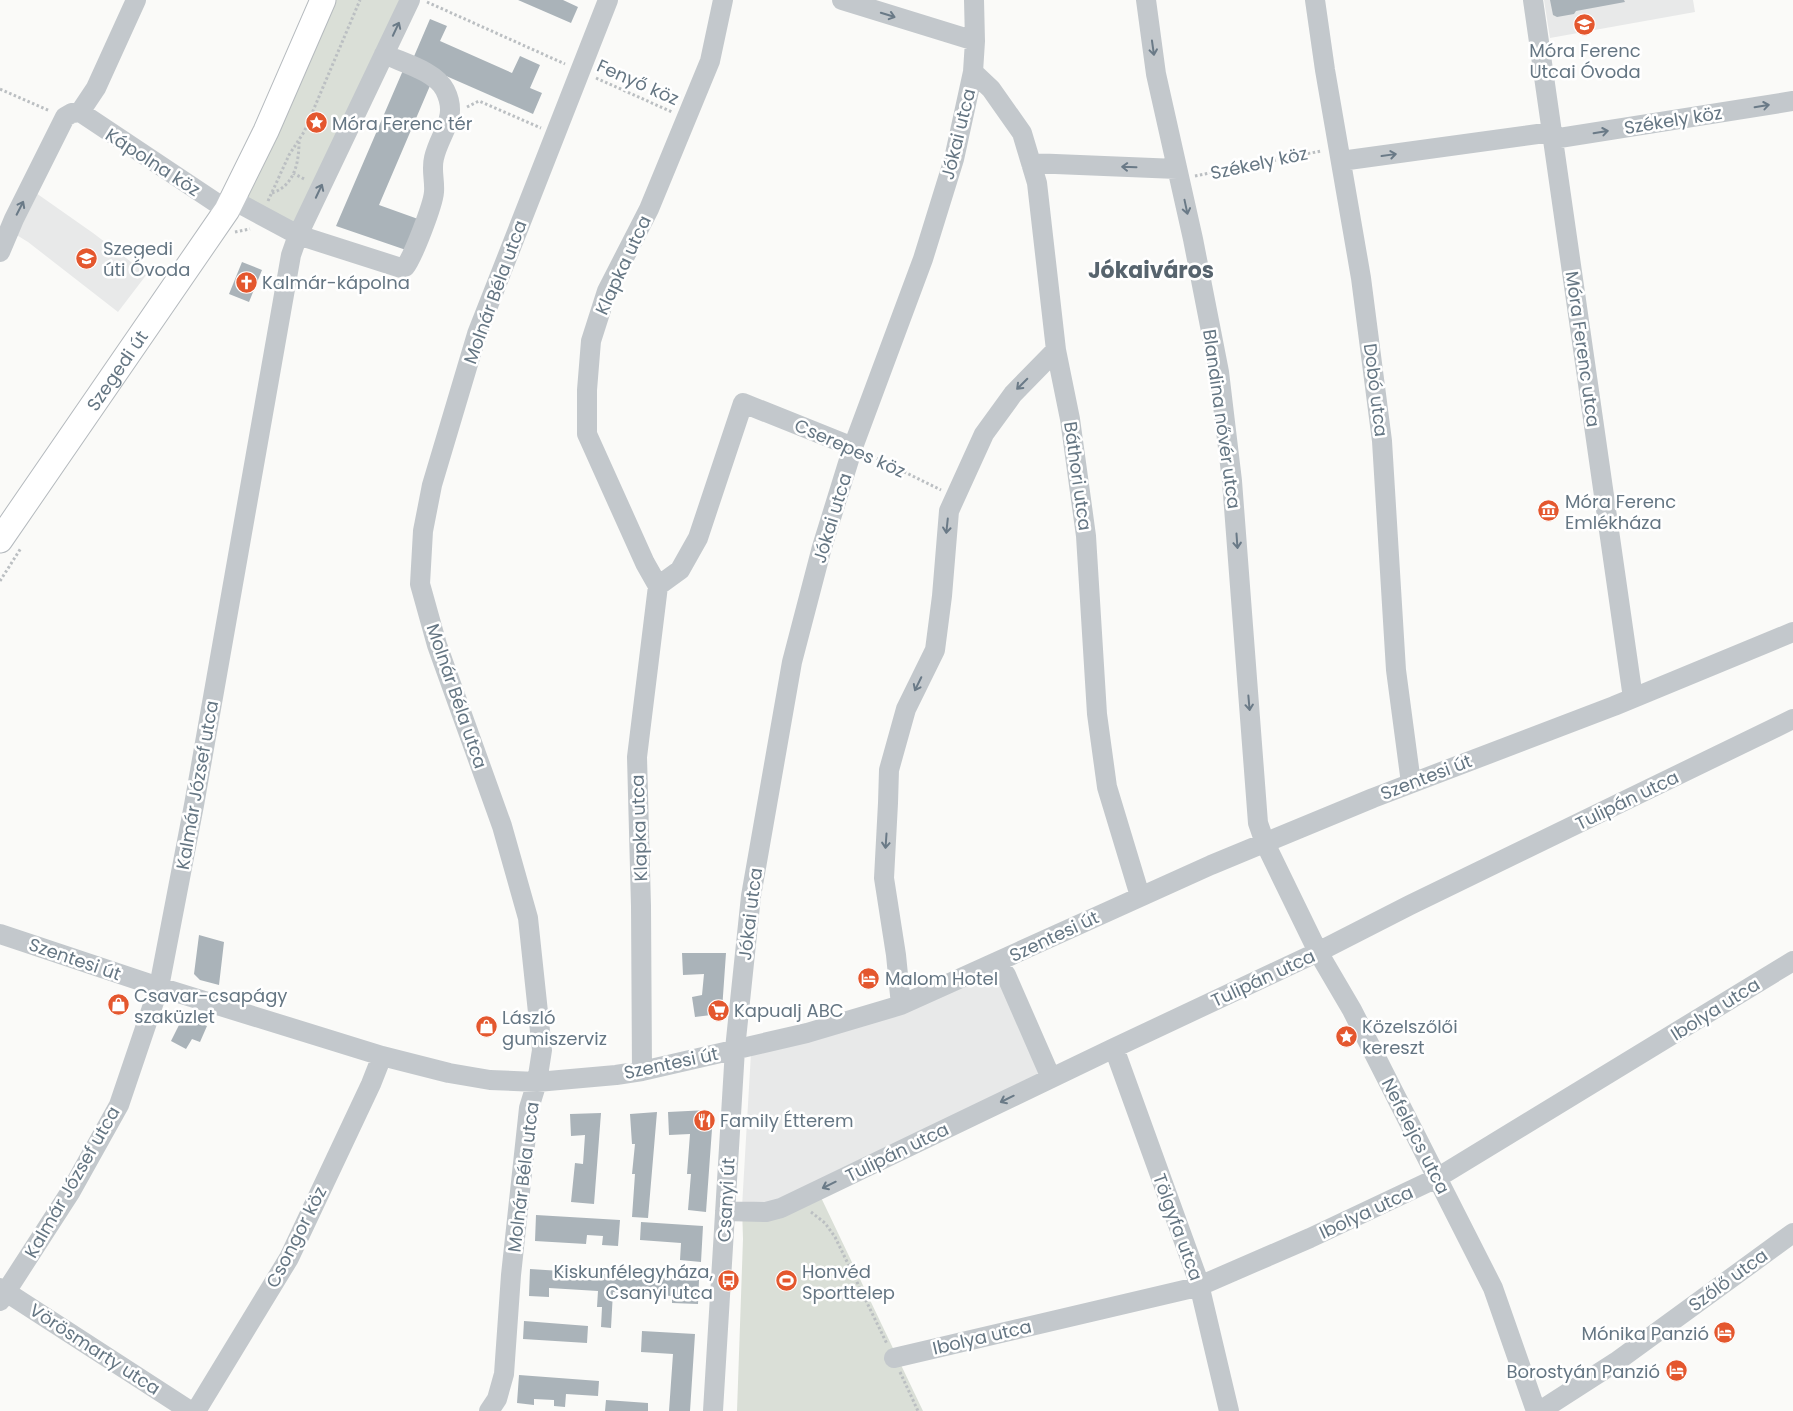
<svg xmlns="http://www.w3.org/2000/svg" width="1793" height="1411" font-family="Poppins,sans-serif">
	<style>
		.built { fill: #e8e9e9 }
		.green { fill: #dadfd7 }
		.building { fill: #aab3b9 }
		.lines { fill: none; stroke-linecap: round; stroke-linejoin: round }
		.major-casing { stroke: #b5babe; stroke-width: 27 }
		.path { stroke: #bbbfc2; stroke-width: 3; stroke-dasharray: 2.5 2.5; stroke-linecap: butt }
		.minor { stroke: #c3c8cc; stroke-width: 20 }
		.major { stroke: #fff; stroke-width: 25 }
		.oneway { stroke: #6a7a87 }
		.labels { text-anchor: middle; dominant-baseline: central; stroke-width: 5; stroke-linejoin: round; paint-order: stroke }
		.poi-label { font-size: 18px; fill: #657683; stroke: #fff; text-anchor: start }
		.street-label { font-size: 18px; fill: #657683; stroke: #fff }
		.district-label { font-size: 22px; font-weight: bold; fill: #57646e; stroke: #fff }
	</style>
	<rect width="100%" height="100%" fill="#fafaf8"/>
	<path class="built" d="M1544,0H1693L1695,12L1550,38Z
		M36,193L93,233L147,274L118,312L28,242L15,234Z
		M994,967L1045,1077L783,1203L742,1207L751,1053Z"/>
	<path class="green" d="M326,0H409L298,235L234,199Z
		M816,1187L923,1411H737L743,1239L742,1207L766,1208Z"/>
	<path class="building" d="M518,0H563L578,7L571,23Z
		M1550,0H1624L1625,2L1576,11L1574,14L1557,17L1553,15Z
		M430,19L447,26L440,41L512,73L520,56L540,65L530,88L542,93L533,114L412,61Z
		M404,68L432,81L379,205L418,219L406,250L336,226Z
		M242,262L262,270L249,302L229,294Z
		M199,935L224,942L219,985L200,980L194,974Z
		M682,953H726L722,1010L719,1014L695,1017L692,997L702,995L704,974L683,975Z
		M187,1019L207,1026L200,1042L192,1039L186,1049L171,1041L181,1021Z
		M708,1110L713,1115L706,1212L688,1210L691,1174H687L690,1134L669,1135L668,1112Z
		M657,1112L648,1218L632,1217L635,1174H632L635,1144H632L630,1114Z
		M601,1113L594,1204L571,1202L575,1163L583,1164L585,1135L571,1136L570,1114Z
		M536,1215L620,1220L618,1246L602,1245L603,1236L587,1235L586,1244L535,1241Z
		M641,1222L703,1226L701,1262L680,1260L681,1243L640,1240Z
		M530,1269L699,1280L698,1304L672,1303V1296L613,1292L611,1328L601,1327L602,1307H597L598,1291L549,1288V1297L529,1296Z
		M524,1321L588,1326L587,1343L523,1339Z
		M642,1331L695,1334L690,1411H669L673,1354L641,1352Z
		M519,1375L599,1381L598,1396L566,1394L565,1407L554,1406V1400L534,1399V1405L517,1403Z
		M606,1400L648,1403V1411H605Z"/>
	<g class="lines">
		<defs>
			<g id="major">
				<path id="s1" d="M0,540L227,210L266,131L323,0"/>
			</g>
		</defs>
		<use href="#major" class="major-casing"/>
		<path class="path" d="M427,2L565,64
			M596,78L672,112
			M0,89L50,111
			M467,107L479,101L541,128
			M293,173L306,180
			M1195,176L1321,151
			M272,193C294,186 299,163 299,142
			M268,201L289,155L304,132L360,0
			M235,232L250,229
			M868,454L941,490
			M0,581L21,548
			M811,1212L825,1223L835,1237L887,1344
			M900,1372L918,1411"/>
		<path class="minor" d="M842,0L975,41
			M1146,0L1156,74L1193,239L1219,372L1232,481L1258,823L1265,843L1318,952L1352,1010L1493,1288L1536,1411
			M1315,0L1325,70L1361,278L1382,441L1396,670L1411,783
			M1533,0L1633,698
			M973,72L991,89L1022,133L1037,183L1056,350L1070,419L1086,536L1097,714L1107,787L1140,896
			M80,112L227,210
			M1553,139L1793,101
			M1341,161L1552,132
			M1031,163L1177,169
			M233,200L298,235L401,268L405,267C413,257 433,205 434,192C435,180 431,170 434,158C440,132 459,118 445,90C435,71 403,63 384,54
			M0,252L14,219L65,117L72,113L80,112L96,88L136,0
			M658,586L680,570L698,538L743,403L853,447
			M0,934L159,987L382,1056L449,1073L490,1080L537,1082L616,1075L642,1071L807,1033L901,1005L1211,865L1373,798L1614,706L1793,632
			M997,963L1006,975L1051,1078
			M901,1005L896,955L884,878L888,803L889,770L906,709L935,650L942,596L949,511L984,434L1013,394L1056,350
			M1114,1048L1198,1280L1229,1411
			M642,1071L641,906L637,757L658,586L645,563L587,434V390L591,341L607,291L649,209L710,61L723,0
			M725,1211L766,1212L781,1208L1114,1048L1318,952L1410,905L1793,719
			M0,1288L190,1411
			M0,1301L71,1191L119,1105L159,987L194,805L291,255L298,235L410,0
			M894,1358L1197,1287L1310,1238L1437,1178L1793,961
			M196,1411L289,1258L371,1084L382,1056
			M489,1411L497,1399L504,1374L511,1275L529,1108L537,1082L542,1050L528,918L502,826L437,645L420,584L423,531L432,485L477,334L608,0
			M713,1411L735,1049L751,896L792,662L822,547L853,447L923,259L954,159L973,72L975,41L974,0
			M1540,1411L1616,1362L1793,1233"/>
		<use href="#major" class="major"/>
	</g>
	<defs><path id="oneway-shaft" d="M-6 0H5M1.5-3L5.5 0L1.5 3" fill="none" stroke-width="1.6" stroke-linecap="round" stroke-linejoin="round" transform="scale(1.25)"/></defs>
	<g class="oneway">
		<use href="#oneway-shaft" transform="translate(888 15) rotate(17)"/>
		<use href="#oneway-shaft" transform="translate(396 29) rotate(-65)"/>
		<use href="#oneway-shaft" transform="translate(1153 48) rotate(82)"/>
		<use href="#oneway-shaft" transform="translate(1762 106) rotate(-9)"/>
		<use href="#oneway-shaft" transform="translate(1601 132) rotate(-9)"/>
		<use href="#oneway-shaft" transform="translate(1389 155) rotate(-8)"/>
		<use href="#oneway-shaft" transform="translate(1129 167) rotate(-178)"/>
		<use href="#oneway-shaft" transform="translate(319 191) rotate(-65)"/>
		<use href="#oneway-shaft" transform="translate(1186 207) rotate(78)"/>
		<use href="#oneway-shaft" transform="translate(20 208) rotate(-63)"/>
		<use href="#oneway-shaft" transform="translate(1022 384) rotate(135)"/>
		<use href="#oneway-shaft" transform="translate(947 526) rotate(96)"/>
		<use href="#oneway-shaft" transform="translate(1237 541) rotate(86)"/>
		<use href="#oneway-shaft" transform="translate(918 684) rotate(116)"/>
		<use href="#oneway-shaft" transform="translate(1249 703) rotate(85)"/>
		<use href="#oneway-shaft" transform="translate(886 841) rotate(94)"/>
		<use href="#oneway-shaft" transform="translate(1007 1099) rotate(154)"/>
		<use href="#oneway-shaft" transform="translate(829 1185) rotate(154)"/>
	</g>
	<defs>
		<symbol id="school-disc" viewBox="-11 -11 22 22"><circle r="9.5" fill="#e4572e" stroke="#fff"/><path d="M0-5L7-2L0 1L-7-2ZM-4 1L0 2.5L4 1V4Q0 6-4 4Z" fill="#fff"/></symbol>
		<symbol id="sight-disc" viewBox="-11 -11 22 22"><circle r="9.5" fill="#e4572e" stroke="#fff"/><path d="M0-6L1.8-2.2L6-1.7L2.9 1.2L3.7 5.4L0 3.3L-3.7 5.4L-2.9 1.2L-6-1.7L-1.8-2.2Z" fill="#fff"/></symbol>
		<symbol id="church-disc" viewBox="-11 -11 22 22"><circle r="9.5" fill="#e4572e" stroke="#fff"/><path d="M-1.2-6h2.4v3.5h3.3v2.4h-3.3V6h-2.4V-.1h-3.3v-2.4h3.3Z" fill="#fff"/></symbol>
		<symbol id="museum-disc" viewBox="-11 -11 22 22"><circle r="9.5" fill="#e4572e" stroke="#fff"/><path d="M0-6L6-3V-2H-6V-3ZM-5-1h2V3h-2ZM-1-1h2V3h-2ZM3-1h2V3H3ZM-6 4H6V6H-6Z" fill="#fff"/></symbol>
		<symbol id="hotel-disc" viewBox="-11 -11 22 22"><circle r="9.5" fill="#e4572e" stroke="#fff"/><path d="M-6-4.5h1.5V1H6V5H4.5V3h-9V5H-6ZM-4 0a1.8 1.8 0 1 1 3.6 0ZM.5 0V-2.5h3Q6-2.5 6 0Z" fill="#fff"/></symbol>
		<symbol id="shop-disc" viewBox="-11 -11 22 22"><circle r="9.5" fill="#e4572e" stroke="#fff"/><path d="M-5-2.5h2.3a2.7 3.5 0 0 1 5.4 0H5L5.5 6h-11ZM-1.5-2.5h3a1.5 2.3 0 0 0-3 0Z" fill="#fff"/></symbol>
		<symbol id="supermarket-disc" viewBox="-11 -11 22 22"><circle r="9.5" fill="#e4572e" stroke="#fff"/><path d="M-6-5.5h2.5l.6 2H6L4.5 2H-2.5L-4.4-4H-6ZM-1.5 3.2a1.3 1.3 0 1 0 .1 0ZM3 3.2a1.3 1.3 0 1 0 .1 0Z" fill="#fff"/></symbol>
		<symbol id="restaurant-disc" viewBox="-11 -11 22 22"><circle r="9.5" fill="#e4572e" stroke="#fff"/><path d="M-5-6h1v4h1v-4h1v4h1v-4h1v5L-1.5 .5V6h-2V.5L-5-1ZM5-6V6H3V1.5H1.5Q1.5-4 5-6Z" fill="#fff"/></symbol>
		<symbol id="bus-disc" viewBox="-11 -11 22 22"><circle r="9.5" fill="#e4572e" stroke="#fff"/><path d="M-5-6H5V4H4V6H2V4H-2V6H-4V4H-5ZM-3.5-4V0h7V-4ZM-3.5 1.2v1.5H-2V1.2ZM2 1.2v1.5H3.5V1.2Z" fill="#fff"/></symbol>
		<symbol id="stadium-disc" viewBox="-11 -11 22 22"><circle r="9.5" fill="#e4572e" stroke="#fff"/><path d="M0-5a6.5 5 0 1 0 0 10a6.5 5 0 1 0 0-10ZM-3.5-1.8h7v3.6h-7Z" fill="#fff"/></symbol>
	</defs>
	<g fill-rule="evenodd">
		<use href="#school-disc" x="1572" y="12" width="25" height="25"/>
		<use href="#sight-disc" x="304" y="110" width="25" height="25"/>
		<use href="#school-disc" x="74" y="246" width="25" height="25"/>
		<use href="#church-disc" x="234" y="270" width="25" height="25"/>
		<use href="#museum-disc" x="1536" y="498" width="25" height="25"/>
		<use href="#hotel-disc" x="856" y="966" width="25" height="25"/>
		<use href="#shop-disc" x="106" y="992" width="25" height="25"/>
		<use href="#supermarket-disc" x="706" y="998" width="25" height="25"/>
		<use href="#shop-disc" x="474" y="1014" width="25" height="25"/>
		<use href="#sight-disc" x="1334" y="1024" width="25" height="25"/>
		<use href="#restaurant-disc" x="692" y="1108" width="25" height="25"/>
		<use href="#bus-disc" x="716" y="1268" width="25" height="25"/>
		<use href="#stadium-disc" x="774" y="1268" width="25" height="25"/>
		<use href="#hotel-disc" x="1712" y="1320" width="25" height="25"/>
		<use href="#hotel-disc" x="1664" y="1358" width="25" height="25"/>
	</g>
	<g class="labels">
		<g class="poi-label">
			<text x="1585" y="50" text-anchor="middle">Móra Ferenc<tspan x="1585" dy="21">Utcai Óvoda</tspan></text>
			<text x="332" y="123">Móra Ferenc tér</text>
			<text x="103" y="248">Szegedi<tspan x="103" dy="21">úti Óvoda</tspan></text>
			<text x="262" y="282">Kalmár-kápolna</text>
			<text x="1565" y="501">Móra Ferenc<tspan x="1565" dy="21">Emlékháza</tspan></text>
			<text x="885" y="978">Malom Hotel</text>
			<text x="134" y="995">Csavar-csapágy<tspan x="134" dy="21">szaküzlet</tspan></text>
			<text x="734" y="1010">Kapualj ABC</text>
			<text x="502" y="1017">László<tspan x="502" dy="21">gumiszerviz</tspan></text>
			<text x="1362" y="1026">Közelszőlői<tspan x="1362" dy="21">kereszt</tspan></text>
			<text x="720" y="1120">Family Étterem</text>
			<text x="713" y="1271" text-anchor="end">Kiskunfélegyháza,<tspan x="713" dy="21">Csanyi utca</tspan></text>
			<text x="802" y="1271">Honvéd<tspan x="802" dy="21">Sporttelep</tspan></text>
			<text x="1709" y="1333" text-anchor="end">Mónika Panzió</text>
			<text x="1660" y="1371" text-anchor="end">Borostyán Panzió</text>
		</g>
		<g class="street-label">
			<text transform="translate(638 82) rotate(24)">Fenyő köz</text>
			<text transform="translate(1673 120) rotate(-9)">Székely köz</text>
			<text transform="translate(958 134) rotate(-76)">Jókai utca</text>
			<text transform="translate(153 162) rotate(33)">Kápolna köz</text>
			<text transform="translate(1259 163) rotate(-12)">Székely köz</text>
			<text transform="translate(623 265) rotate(-65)">Klapka utca</text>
			<text transform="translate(495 292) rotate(-70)">Molnár Béla utca</text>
			<text transform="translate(1583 349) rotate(82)">Móra Ferenc utca</text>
			<text stroke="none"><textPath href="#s1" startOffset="206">Szegedi út</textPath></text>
			<text transform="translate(1376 390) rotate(83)">Dobó utca</text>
			<text transform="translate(1222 419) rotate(82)">Blandina nővér utca</text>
			<text transform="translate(850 448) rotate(24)">Cserepes köz</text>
			<text transform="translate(1078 476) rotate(82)">Báthori utca</text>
			<text transform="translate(832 518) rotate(-73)">Jókai utca</text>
			<text transform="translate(457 696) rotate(71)">Molnár Béla utca</text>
			<text transform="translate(1426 777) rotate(-21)">Szentesi út</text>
			<text transform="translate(197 785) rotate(-80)">Kalmár József utca</text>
			<text transform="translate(1627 800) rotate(-26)">Tulipán utca</text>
			<text transform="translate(639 828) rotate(-92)">Klapka utca</text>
			<text transform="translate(750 914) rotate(-83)">Jókai utca</text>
			<text transform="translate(1054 936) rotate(-25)">Szentesi út</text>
			<text transform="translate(75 959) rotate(19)">Szentesi út</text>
			<text transform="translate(1263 978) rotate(-25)">Tulipán utca</text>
			<text transform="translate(1715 1009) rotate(-32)">Ibolya utca</text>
			<text transform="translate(671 1063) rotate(-12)">Szentesi út</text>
			<text transform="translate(1416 1136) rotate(63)">Nefelejcs utca</text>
			<text transform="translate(897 1152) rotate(-26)">Tulipán utca</text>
			<text transform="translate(523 1177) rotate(-83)">Molnár Béla utca</text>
			<text transform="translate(72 1182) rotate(-60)">Kalmár József utca</text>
			<text transform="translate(726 1200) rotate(-87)">Csanyi út</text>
			<text transform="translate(1366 1212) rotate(-25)">Ibolya utca</text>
			<text transform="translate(1178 1227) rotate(70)">Tölgyfa utca</text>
			<text transform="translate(296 1237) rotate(-63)">Csongor köz</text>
			<text transform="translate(1728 1280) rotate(-36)">Szőlő utca</text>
			<text transform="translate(982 1337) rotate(-13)">Ibolya utca</text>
			<text transform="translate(95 1349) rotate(33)">Vörösmarty utca</text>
		</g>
		<g class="district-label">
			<text x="1151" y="270">Jókaiváros</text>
		</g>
	</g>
</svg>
